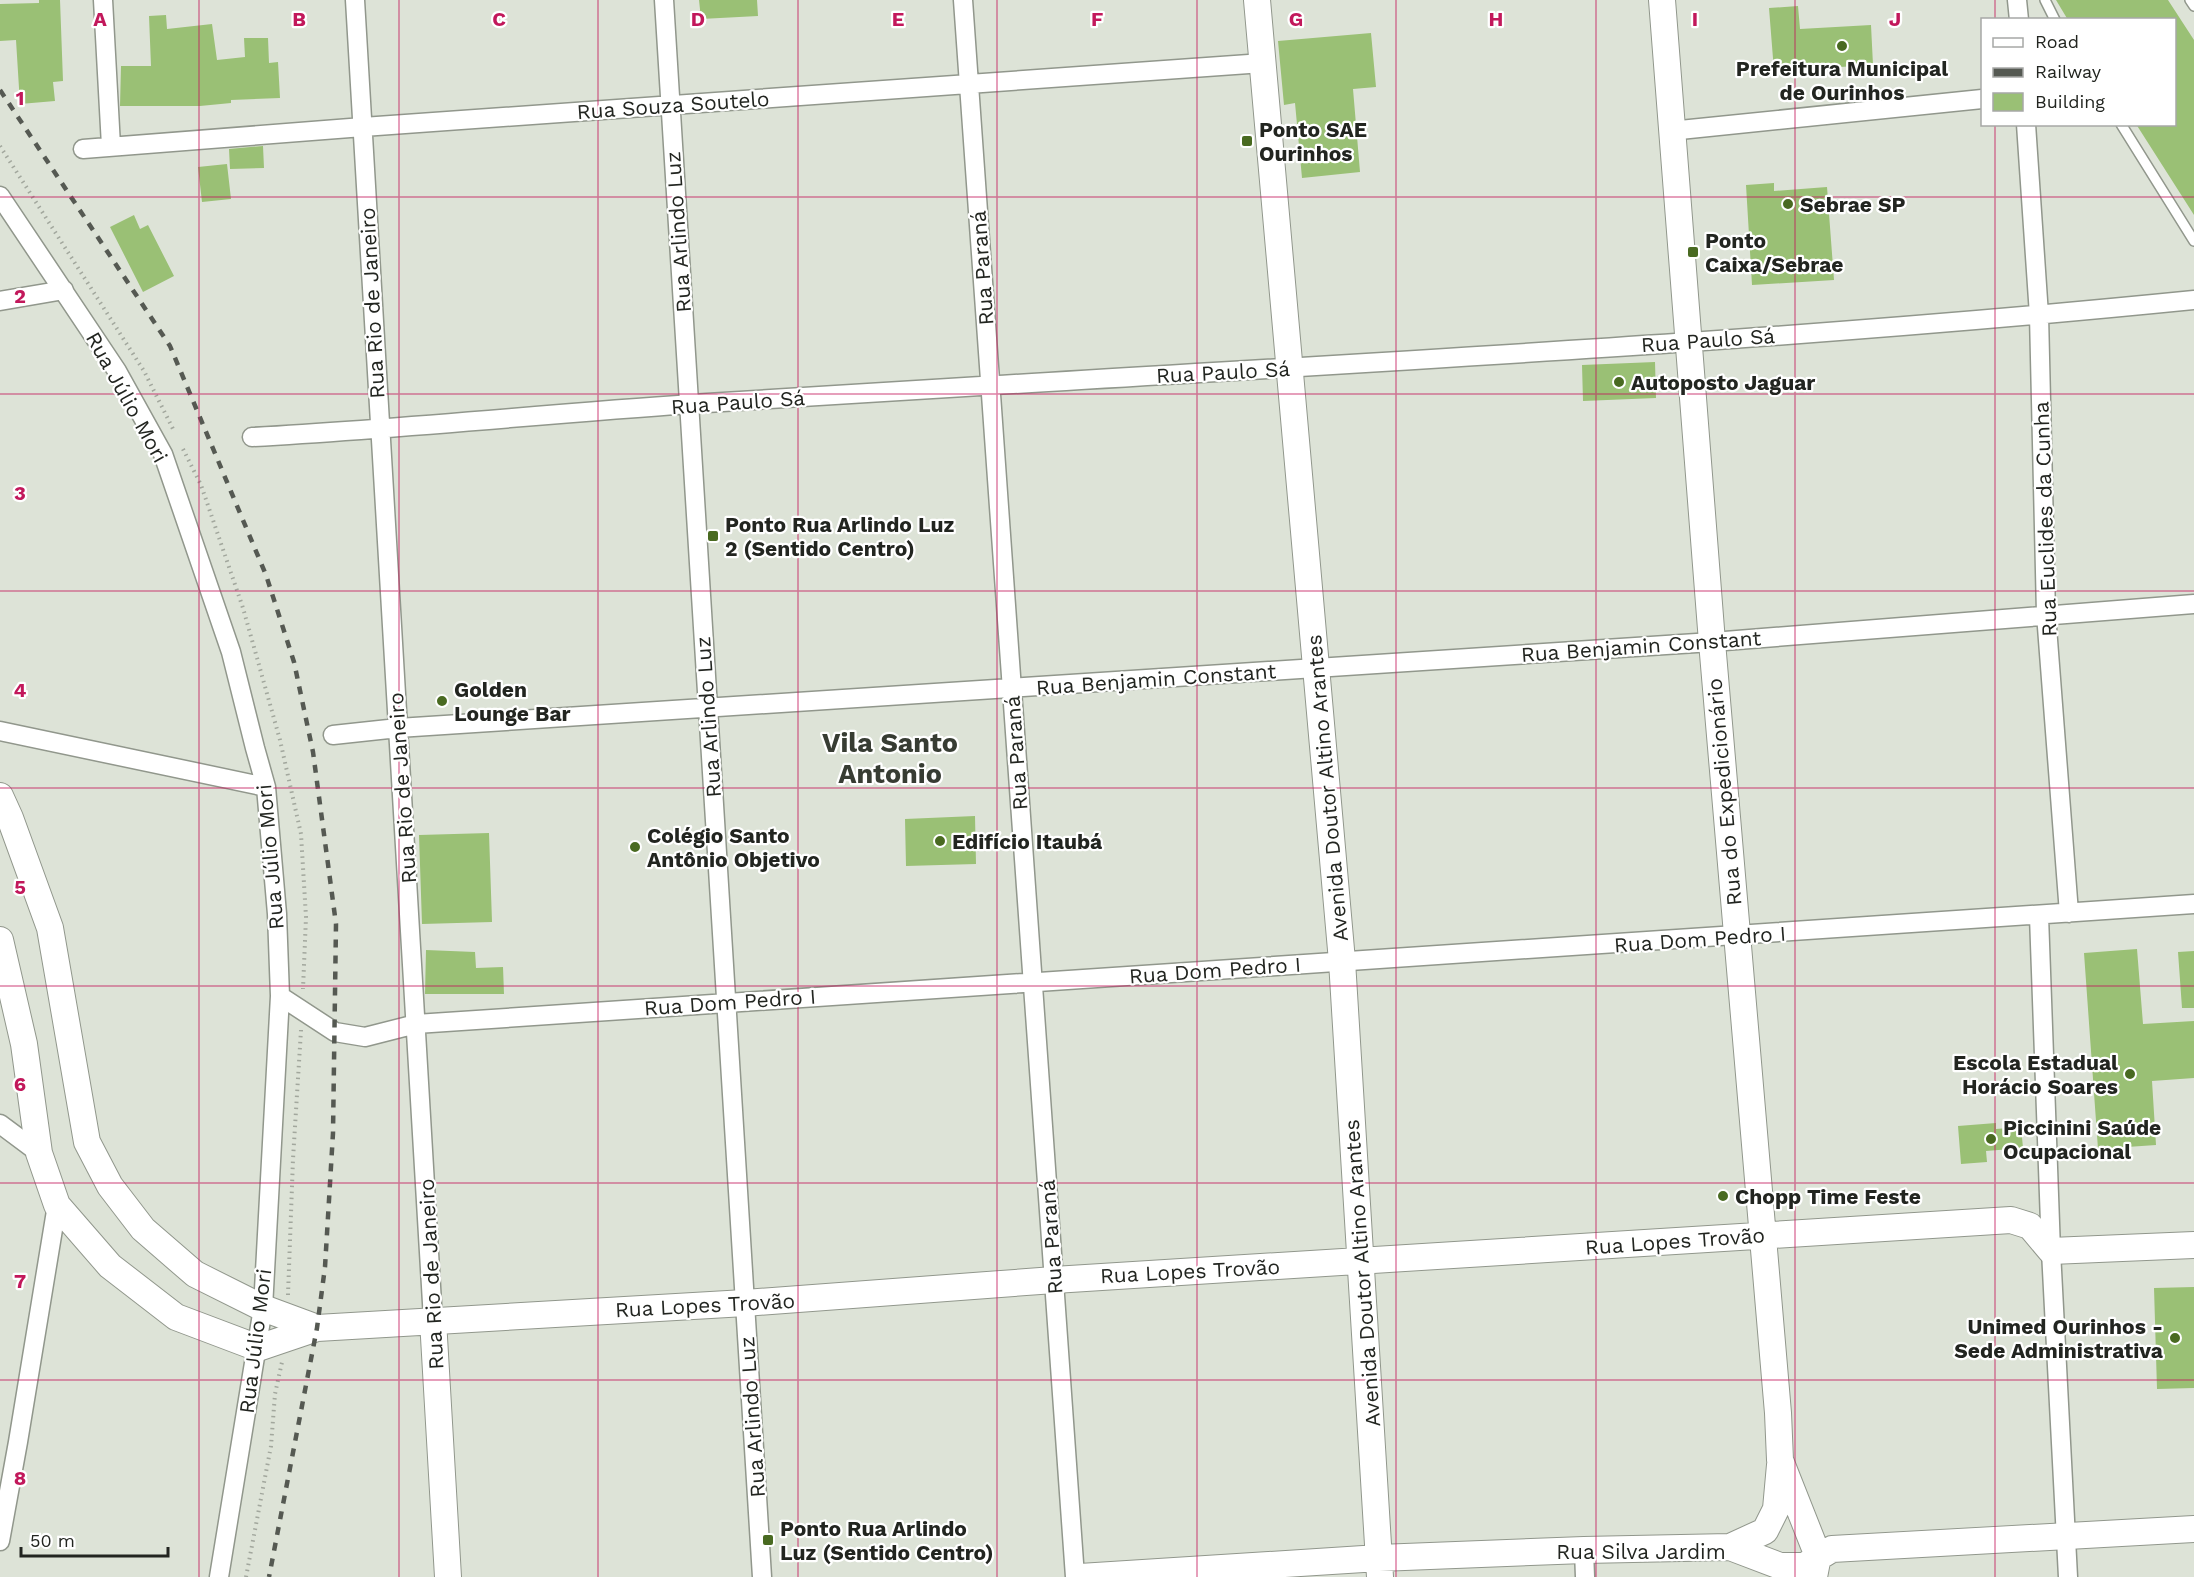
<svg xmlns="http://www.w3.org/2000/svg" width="2194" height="1577" font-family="'Work Sans',sans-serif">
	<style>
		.building { fill: #9ac075 }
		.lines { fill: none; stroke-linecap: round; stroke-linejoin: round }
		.lane-casing { stroke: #91978c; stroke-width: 12 }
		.street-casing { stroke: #91978c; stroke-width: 21 }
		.secondary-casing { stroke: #91978c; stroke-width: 28 }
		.path { stroke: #a2a79d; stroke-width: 4; stroke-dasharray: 1.5 4.5; stroke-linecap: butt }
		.lane { stroke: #fff; stroke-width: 9 }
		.street { stroke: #fff; stroke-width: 18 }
		.secondary { stroke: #fff; stroke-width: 26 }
		.rail { stroke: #555952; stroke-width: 4.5; stroke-dasharray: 8 8; stroke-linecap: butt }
		.grid { fill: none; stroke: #c2185b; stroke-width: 1.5; stroke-opacity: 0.55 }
		.poi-dot { fill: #496a21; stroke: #fff; stroke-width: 2 }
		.labels { text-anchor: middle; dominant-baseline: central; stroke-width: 4.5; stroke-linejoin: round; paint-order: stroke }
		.poi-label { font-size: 21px; font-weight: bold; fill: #222520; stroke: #fff; text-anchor: start }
		.street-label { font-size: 21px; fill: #222520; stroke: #fff }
		.district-label { font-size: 27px; font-weight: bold; fill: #373c33; stroke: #fff }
		.grid-label { font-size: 20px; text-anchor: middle; font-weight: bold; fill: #c2185b; stroke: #fff; stroke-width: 4.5; stroke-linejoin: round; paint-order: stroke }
	</style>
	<rect width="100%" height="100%" fill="#dde3d7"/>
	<path class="building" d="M39,0H60L63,81L53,82L55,101L20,104L16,40L0,41V4L39,3Z
		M699,0H757L758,16L701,19Z
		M2056,0H2168L2194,40V215L2136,124H2175V20H2068Z
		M1798,6L1800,29L1871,25L1873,65L1774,71L1769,8Z
		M166,15L167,29L212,24L217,60L245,57L244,38H268L269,63L278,62L280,98L231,100V103L200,106H120L121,66H151L149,16Z
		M1371,33L1376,87L1353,89L1360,172L1302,178L1295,103L1284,105L1278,41Z
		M263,146L264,168L230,169L229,149Z
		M227,164L231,199L202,202L198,167Z
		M1774,183V191L1827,187L1834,280L1752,285L1746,185Z
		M134,215L140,229L148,225L174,276L143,292L110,227Z
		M1655,362L1656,398L1583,401L1582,365Z
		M975,816L976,864L906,866L905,819Z
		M489,833L492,922L422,924L419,835Z
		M2137,949L2143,1024L2194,1021V1078L2152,1081L2156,1145L2098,1149L2084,953Z
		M426,950L475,952L476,968L503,967L504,994H425Z
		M2194,951V1008H2182L2178,952Z
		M1996,1123V1129L2021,1127L2023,1148L1986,1151L1987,1162L1961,1164L1958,1126Z
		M2194,1287V1388L2157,1389L2154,1288Z"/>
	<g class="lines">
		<defs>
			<path id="lane" d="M2045,0L2055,20
				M2190,0L2194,6
				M2121,124L2194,241"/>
			<path id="street" d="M103,0L111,146
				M355,0L433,1320
				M664,0L762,1577
				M963,0L1075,1577
				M2017,0L2019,20
				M2026,124L2039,315L2046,614L2069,913
				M1670,131L1982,99
				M83,149L363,127L1263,63
				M0,196L117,371L163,454L231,652L255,748L266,787L277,914L280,996L263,1308L219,1577
				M0,301L64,290
				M252,437C399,429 545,414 691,404C782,398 873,393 965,387C1375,362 1785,341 2194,300
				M0,731L266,787
				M333,735L398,728L1712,642L2194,604
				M2039,916L2051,1251L2068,1577
				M280,996L335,1032L365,1037L416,1024C1009,983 1602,946 2194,904
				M0,1124L39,1153
				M0,1541L18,1442L57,1205
				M1584,1550L1585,1577"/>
			<path id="secondary" d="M1257,0L1342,961L1380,1577
				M1662,0L1712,642L1778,1413L1780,1460L1818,1556L1814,1577
				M0,796L10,818L50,928L87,1142L110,1186L143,1229L195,1274L263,1308L317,1328
				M0,940L24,1044L39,1153L57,1205L110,1266L176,1317L258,1348L317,1328L745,1303L1054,1280L2011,1220L2030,1226L2051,1251L2194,1245
				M433,1320L448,1577
				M1730,1547L1765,1531L1776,1509L1780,1465
				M1080,1577L1379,1558L1584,1550L1730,1547L1780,1566H1804L1832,1549L2194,1529"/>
		</defs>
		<use href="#lane" class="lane-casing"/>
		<use href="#street" class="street-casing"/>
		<use href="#secondary" class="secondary-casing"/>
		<path class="path" d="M0,146L144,371L174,431
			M183,449L201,485L243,608L280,740L301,834L306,917L303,989
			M288,1295L293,1159L301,1030
			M246,1577L271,1446L275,1394L282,1362"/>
		<use href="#lane" class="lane"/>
		<use href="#street" class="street"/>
		<use href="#secondary" class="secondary"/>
		<path class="rail" d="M0,90L170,346L266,575L294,662L313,752L336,924L333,1133L325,1267L317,1328L269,1577"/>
	</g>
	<path class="grid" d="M199,0V1577M399,0V1577M598,0V1577M798,0V1577M997,0V1577M1197,0V1577M1396,0V1577M1596,0V1577M1795,0V1577M1995,0V20M1995,124V1577M0,197H2194M0,394H2194M0,591H2194M0,788H2194M0,986H2194M0,1183H2194M0,1380H2194"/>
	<g class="poi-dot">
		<circle cx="1842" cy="46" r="6"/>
		<rect x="1241" y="135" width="12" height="12" rx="3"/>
		<circle cx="1788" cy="204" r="6"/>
		<rect x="1687" y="246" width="12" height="12" rx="3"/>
		<circle cx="1619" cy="382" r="6"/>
		<rect x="707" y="530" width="12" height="12" rx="3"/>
		<circle cx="442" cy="701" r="6"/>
		<circle cx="940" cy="841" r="6"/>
		<circle cx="635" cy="847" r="6"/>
		<circle cx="2130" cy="1074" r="6"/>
		<circle cx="1991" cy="1139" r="6"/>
		<circle cx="1723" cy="1196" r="6"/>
		<circle cx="2175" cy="1338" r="6"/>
		<rect x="762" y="1534" width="12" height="12" rx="3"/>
	</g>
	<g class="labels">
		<g class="poi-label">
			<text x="1842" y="68" text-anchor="middle">Prefeitura Municipal<tspan x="1842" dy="24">de Ourinhos</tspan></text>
			<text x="1259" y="129">Ponto SAE<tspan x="1259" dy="24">Ourinhos</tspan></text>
			<text x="1800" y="204">Sebrae SP</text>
			<text x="1705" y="240">Ponto<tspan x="1705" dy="24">Caixa/Sebrae</tspan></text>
			<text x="1631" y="382">Autoposto Jaguar</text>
			<text x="725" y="524">Ponto Rua Arlindo Luz<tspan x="725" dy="24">2 (Sentido Centro)</tspan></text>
			<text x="454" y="689">Golden<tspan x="454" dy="24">Lounge Bar</tspan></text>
			<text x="647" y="835">Colégio Santo<tspan x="647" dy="24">Antônio Objetivo</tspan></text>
			<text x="952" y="841">Edifício Itaubá</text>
			<text x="2118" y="1062" text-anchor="end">Escola Estadual<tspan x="2118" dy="24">Horácio Soares</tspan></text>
			<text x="2003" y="1127">Piccinini Saúde<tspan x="2003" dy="24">Ocupacional</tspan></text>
			<text x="1735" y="1196">Chopp Time Feste</text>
			<text x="2163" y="1326" text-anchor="end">Unimed Ourinhos -<tspan x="2163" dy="24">Sede Administrativa</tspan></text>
			<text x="780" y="1528">Ponto Rua Arlindo<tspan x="780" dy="24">Luz (Sentido Centro)</tspan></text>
		</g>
		<g class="street-label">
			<text transform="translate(673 105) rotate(-4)">Rua Souza Soutelo</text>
			<text transform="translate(678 232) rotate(-94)">Rua Arlindo Luz</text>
			<text transform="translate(982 268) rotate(-94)">Rua Paraná</text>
			<text transform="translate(372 303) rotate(-93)">Rua Rio de Janeiro</text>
			<text transform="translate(1708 340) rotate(-4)">Rua Paulo Sá</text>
			<text transform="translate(1223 372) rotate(-3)">Rua Paulo Sá</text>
			<text transform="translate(127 397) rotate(61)">Rua Júlio Mori</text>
			<text transform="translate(738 402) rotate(-4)">Rua Paulo Sá</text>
			<text transform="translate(2045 519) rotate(-92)">Rua Euclides da Cunha</text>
			<text transform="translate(1641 646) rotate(-4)">Rua Benjamin Constant</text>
			<text transform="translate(1156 679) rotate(-4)">Rua Benjamin Constant</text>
			<text transform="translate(708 717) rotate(-94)">Rua Arlindo Luz</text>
			<text transform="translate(1016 753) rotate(-94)">Rua Paraná</text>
			<text transform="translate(402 788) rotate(-94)">Rua Rio de Janeiro</text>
			<text transform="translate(1327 788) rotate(-95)">Avenida Doutor Altino Arantes</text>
			<text transform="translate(1724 792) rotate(-95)">Rua do Expedicionário</text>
			<text transform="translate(270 857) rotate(-95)">Rua Júlio Mori</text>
			<text transform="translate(1700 939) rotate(-4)">Rua Dom Pedro I</text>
			<text transform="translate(1215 970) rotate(-4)">Rua Dom Pedro I</text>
			<text transform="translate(730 1002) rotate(-4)">Rua Dom Pedro I</text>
			<text transform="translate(1051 1237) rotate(-94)">Rua Paraná</text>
			<text transform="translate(1675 1241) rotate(-4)">Rua Lopes Trovão</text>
			<text transform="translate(1190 1271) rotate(-3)">Rua Lopes Trovão</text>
			<text transform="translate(1362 1273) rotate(-94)">Avenida Doutor Altino Arantes</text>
			<text transform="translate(431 1274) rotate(-93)">Rua Rio de Janeiro</text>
			<text transform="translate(705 1305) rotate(-3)">Rua Lopes Trovão</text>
			<text transform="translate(255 1341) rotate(-83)">Rua Júlio Mori</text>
			<text transform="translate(752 1417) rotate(-94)">Rua Arlindo Luz</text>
			<text x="1641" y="1551">Rua Silva Jardim</text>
		</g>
		<g class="district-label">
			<text x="890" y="743">Vila Santo<tspan x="890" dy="31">Antonio</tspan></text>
		</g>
	</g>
	<g class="grid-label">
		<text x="100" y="26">A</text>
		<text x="299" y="26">B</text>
		<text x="499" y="26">C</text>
		<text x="698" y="26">D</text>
		<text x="898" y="26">E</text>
		<text x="1097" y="26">F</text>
		<text x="1296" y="26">G</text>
		<text x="1496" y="26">H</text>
		<text x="1695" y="26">I</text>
		<text x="1895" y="26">J</text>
		<text x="20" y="105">1</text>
		<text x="20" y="303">2</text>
		<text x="20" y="500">3</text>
		<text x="20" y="697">4</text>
		<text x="20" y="894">5</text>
		<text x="20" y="1091">6</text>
		<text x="20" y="1288">7</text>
		<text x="20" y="1485">8</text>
	</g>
	<rect x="1981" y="18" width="195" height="108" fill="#ffffff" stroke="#a7a8a6" stroke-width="1.5"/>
	<rect x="1993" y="38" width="30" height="9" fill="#ffffff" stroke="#a7a8a6" stroke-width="1.5"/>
	<text x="2035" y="48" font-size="18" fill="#222520">Road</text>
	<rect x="1993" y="68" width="30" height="9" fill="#555952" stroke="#a7a8a6" stroke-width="1.5"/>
	<text x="2035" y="78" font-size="18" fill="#222520">Railway</text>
	<rect x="1993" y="93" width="30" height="18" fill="#9ac075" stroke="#a7a8a6" stroke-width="1.5"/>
	<text x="2035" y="108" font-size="18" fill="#222520">Building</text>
	<path d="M21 1547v9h147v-9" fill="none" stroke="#222520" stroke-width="3"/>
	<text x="30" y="1547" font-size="18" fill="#222520" stroke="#ffffff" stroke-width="4.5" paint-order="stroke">50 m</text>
</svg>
